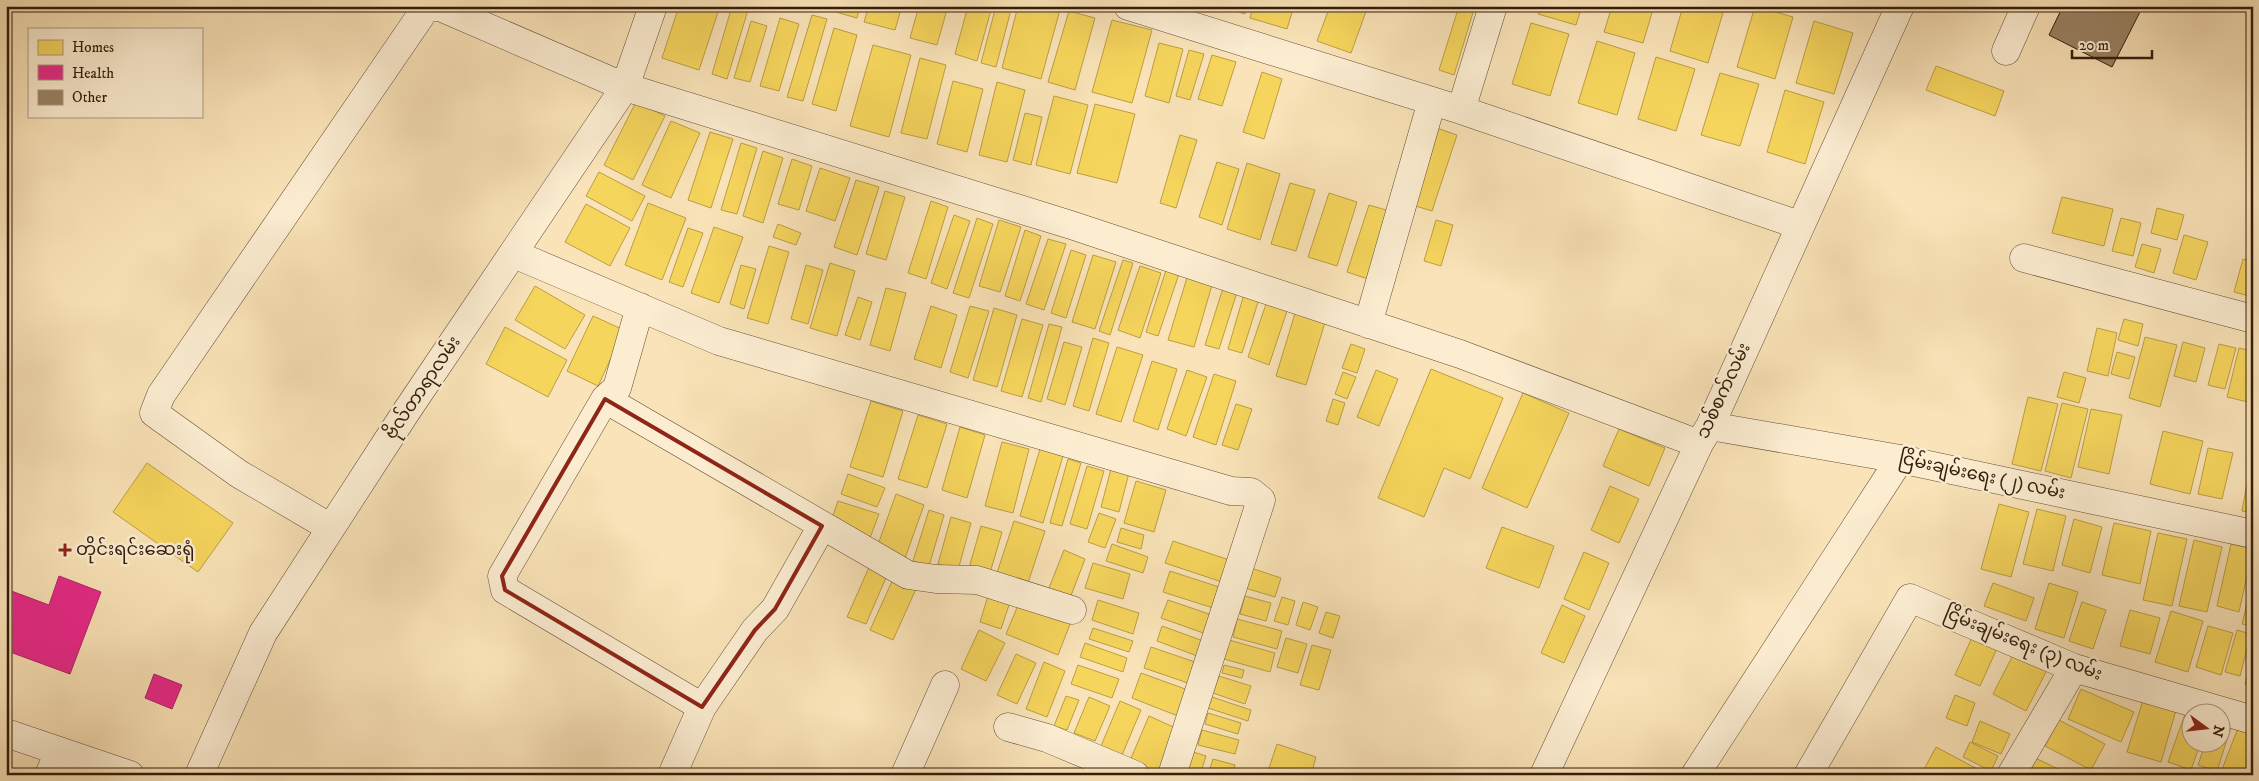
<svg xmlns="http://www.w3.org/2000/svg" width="2259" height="781" font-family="'IM FELL DW Pica','Noto Sans Myanmar',serif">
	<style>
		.homes { fill: #f6d55c; stroke: #bb9e44 }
		.health { fill: #e7298a; stroke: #b12564 }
		.building { fill: #9a8365; stroke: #321c0c }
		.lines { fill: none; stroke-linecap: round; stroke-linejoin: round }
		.minor-casing { stroke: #644e37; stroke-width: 29 }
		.minor { stroke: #fcedd1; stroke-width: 28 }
		.marked { fill: none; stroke: #8f2418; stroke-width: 4; stroke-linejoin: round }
		.poi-dot { fill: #8f2418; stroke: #fcedd1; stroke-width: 2 }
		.labels { text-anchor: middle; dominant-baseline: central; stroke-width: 5; stroke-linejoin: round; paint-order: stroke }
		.street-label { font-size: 18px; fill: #321c0c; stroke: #fcedd1 }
		.poi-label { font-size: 18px; fill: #321c0c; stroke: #fcedd1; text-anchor: start }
	</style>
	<rect width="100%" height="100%" fill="#fae3b8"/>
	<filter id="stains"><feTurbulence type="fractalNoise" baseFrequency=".004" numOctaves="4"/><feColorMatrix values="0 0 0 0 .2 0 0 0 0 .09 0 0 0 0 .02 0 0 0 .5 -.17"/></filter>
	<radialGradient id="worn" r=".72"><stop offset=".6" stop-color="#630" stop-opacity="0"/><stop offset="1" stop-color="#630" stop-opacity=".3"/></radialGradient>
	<path class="homes" d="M679,6H720L699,70L662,58Z
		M732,6L748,10L727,79L712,74Z
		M834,6H860L857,18L832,11Z
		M869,6H902L895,30L864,22Z
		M919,6H948L937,45L910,38Z
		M968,6H992L977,61L955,54Z
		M996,6H1012L996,67L981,63Z
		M1018,6H1061L1041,79L1002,68Z
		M1219,6H1247L1245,14Z
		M1253,6H1294L1287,29L1250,18Z
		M1330,6H1368L1351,53L1317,41Z
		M1459,6H1475L1454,75L1439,70Z
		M1540,6H1582L1576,25L1538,14Z
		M1612,6H1654L1643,43L1604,32Z
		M1683,6H1725L1708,63L1670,51Z
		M1755,6L1793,17L1775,79L1737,67Z
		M1069,11L1095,18L1075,90L1048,82Z
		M812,15L827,19L803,101L787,97Z
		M780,18L799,24L779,91L760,86Z
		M1112,20L1152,30L1132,103L1092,92Z
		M751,21L767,26L750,82L734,78Z
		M1814,21L1853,33L1834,94L1796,83Z
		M1531,23L1569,34L1550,96L1512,84Z
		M834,28L857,35L836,111L812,104Z
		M1597,41L1635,53L1617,115L1578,103Z
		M1159,43L1183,49L1169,103L1145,96Z
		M873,45L911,55L889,137L850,126Z
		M1189,50L1204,54L1190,100L1176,96Z
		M1212,55L1236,62L1222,106L1198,99Z
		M1656,57L1695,69L1676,131L1638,119Z
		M920,58L946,65L927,139L901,133Z
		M1936,66L2004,91L1995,116L1926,90Z
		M1262,72L1282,79L1264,139L1243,132Z
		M1720,73L1759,84L1740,146L1701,135Z
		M953,81L983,89L967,152L937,144Z
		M997,82L1025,90L1007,162L979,155Z
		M1785,90L1824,102L1805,164L1767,152Z
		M1054,96L1088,105L1070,174L1036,165Z
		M636,102L665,116L633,180L604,165Z
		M1095,104L1135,114L1117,183L1077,173Z
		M1025,113L1042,117L1031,165L1013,160Z
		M671,121L700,133L671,198L642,185Z
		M1434,127L1457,135L1432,211L1409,204Z
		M710,132L733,139L711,208L688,200Z
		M1180,135L1197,140L1176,208L1160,203Z
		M741,143L757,148L737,214L721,210Z
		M763,151L783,158L763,223L743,216Z
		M792,159L812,166L799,210L778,204Z
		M1217,162L1239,169L1222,225L1199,217Z
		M1247,163L1280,174L1260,240L1227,229Z
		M820,168L850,178L835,221L806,211Z
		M599,172L645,196L632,221L586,196Z
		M856,180L879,187L857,255L834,247Z
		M1290,183L1315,190L1296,251L1271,244Z
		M885,191L905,197L886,260L866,254Z
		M1329,193L1357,202L1337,266L1308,257Z
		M2062,197L2113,209L2104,246L2052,233Z
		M931,201L948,207L926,279L908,273Z
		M648,203L686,218L662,280L625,265Z
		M586,204L630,228L610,266L565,242Z
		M1369,205L1393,212L1371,280L1347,272Z
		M2157,208L2184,215L2177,240L2151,233Z
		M954,215L970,221L947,289L931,283Z
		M977,218L993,224L969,298L953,293Z
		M2121,218L2141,223L2133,256L2112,251Z
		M999,220L1021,227L1000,292L979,286Z
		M1436,220L1453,225L1441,266L1424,261Z
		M778,224L801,233L796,245L773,237Z
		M714,227L743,237L719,303L691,293Z
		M688,228L703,233L683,287L669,282Z
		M1025,230L1041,236L1020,301L1005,296Z
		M2184,235L2208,242L2196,280L2173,273Z
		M1048,239L1066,244L1044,310L1026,304Z
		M2142,244L2161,249L2154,273L2135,267Z
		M769,246L789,252L768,324L747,318Z
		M1071,250L1086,255L1066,318L1051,313Z
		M1093,255L1116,262L1095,329L1072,322Z
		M2243,259L2253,262V297L2234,292Z
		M1123,260L1133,263L1110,335L1099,331Z
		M830,263L855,271L837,336L810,328Z
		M1168,264L1181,268L1158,336L1146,332Z
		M741,265L756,269L744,309L730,304Z
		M806,265L823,270L808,324L791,319Z
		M1140,266L1161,273L1140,338L1118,330Z
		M1189,271L1214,278L1194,347L1168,340Z
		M1224,285L1238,289L1219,349L1205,345Z
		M535,286L585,315L565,349L515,320Z
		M886,288L906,293L890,351L870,345Z
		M1244,294L1259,299L1242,353L1228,349Z
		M858,297L872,302L860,340L845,335Z
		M1266,304L1287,311L1269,365L1248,357Z
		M931,306L957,315L941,368L914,359Z
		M970,306L989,311L968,378L950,372Z
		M994,308L1017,315L997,387L973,380Z
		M1296,310L1326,319L1306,385L1276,376Z
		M593,316L624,330L598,386L567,371Z
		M1022,319L1043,325L1022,397L1001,391Z
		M2124,319L2143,324L2138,346L2118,340Z
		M1049,324L1062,327L1041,402L1028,398Z
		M505,327L567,360L548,397L486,364Z
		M2097,328L2117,333L2108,376L2087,371Z
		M2145,337L2177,345L2160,407L2129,398Z
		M1093,338L1109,343L1089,411L1073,406Z
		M1064,342L1082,347L1065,405L1047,399Z
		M2183,342L2205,348L2196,382L2174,376Z
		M1351,344L1365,349L1357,373L1342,368Z
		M2219,344L2236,348L2225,389L2208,385Z
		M1117,347L1143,355L1121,422L1096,414Z
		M2239,348L2253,351L2252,403L2227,397Z
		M2117,352L2135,357L2129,379L2111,374Z
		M1152,361L1177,369L1158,430L1133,421Z
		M1431,369L1503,398L1470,479L1444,468L1424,517L1378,498Z
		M1187,370L1207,377L1186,436L1167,429Z
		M1376,370L1398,379L1379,426L1357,417Z
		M1343,372L1356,377L1347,399L1335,394Z
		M2064,372L2086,378L2079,403L2057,397Z
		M1214,374L1236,381L1216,445L1193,437Z
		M1523,393L1569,413L1527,508L1482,488Z
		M2028,397L2058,404L2041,471L2012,464Z
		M1333,399L1345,403L1338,425L1326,421Z
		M871,401L903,411L883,477L850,467Z
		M2062,403L2088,409L2071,478L2045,471Z
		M1236,404L1252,409L1238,450L1222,445Z
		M2091,409L2122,415L2109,474L2078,467Z
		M918,415L947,424L927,488L898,479Z
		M960,427L985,435L967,498L942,490Z
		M1619,429L1665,448L1649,486L1603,466Z
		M2163,431L2203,441L2190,494L2150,484Z
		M2253,440V461L2247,460Z
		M1002,442L1029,449L1013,513L985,506Z
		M2208,448L2233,453L2222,499L2198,494Z
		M1040,449L1063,456L1043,523L1020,516Z
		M1068,459L1081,463L1062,526L1050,523Z
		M147,463L233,523L198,572L113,512Z
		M1087,466L1104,471L1087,529L1070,524Z
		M2250,467L2253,468V513L2242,511Z
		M1111,469L1129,473L1119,512L1101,507Z
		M848,474L885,488L877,507L841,494Z
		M1136,481L1166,490L1154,532L1124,523Z
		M1610,486L1639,499L1619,543L1591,530Z
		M896,494L924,505L904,561L876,550Z
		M838,501L879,514L870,538L830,524Z
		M1999,504L2029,512L2011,577L1981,569Z
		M2037,509L2066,516L2053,571L2023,564Z
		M929,510L944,515L929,566L913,561Z
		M1099,513L1116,519L1105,548L1088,542Z
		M951,517L971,523L958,570L938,564Z
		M2074,519L2102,527L2090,573L2062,565Z
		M1014,521L1045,531L1028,583L997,573Z
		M2114,523L2151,531L2140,584L2102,575Z
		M981,526L1002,532L990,573L969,568Z
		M1502,527L1554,546L1539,588L1486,568Z
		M1121,528L1144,535L1141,549L1117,542Z
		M2158,533L2187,539L2172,606L2143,600Z
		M2194,540L2222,547L2207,612L2179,606Z
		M1173,541L1232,561L1225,583L1165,563Z
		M1112,544L1148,557L1143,573L1106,561Z
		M2231,544L2253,549L2239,612L2217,606Z
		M1064,550L1085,559L1069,601L1047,593Z
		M1584,552L1609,563L1589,610L1564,599Z
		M1093,563L1130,574L1123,599L1085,588Z
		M870,565L888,573L866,624L847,617Z
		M1251,568L1281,578L1275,597L1245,588Z
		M1170,571L1219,587L1213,608L1163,592Z
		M893,579L916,589L893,640L870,630Z
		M2253,579V626L2242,624Z
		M1993,583L2034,598L2026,621L1984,606Z
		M2049,583L2078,592L2064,638L2035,629Z
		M990,589L1012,596L1001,629L980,622Z
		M1245,596L1271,603L1266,621L1240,614Z
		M1282,597L1295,601L1288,625L1274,621Z
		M1021,598L1072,619L1058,655L1006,634Z
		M1098,600L1139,613L1133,634L1092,620Z
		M1168,600L1215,616L1209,635L1161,618Z
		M1303,602L1318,607L1310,630L1296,625Z
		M2082,602L2106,610L2093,649L2069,641Z
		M1562,605L1585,616L1564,663L1541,653Z
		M2130,610L2160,618L2150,654L2120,646Z
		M2171,611L2203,621L2188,672L2155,662Z
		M1326,612L1340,616L1333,638L1319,633Z
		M1237,619L1282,631L1277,649L1233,637Z
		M1162,626L1206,642L1200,657L1157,641Z
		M2208,626L2233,633L2221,675L2196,667Z
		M1093,628L1133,641L1129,652L1089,639Z
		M979,630L1005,643L986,681L961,669Z
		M2237,630L2251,634L2240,676L2225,672Z
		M1974,633L1999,644L1980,686L1955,675Z
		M1286,638L1307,644L1298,673L1277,667Z
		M1229,640L1275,653L1270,672L1224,659Z
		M1085,643L1127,658L1123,672L1080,657Z
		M1312,645L1331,650L1319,690L1300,685Z
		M1151,647L1195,662L1188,683L1144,668Z
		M2014,653L2047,670L2026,711L1993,694Z
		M2253,653V686L2245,684Z
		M1016,654L1036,663L1017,704L997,695Z
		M1044,662L1065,671L1047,717L1026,709Z
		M1078,665L1119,679L1112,698L1071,684Z
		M1224,665L1244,670L1242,678L1222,673Z
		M1141,673L1188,690L1178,716L1132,698Z
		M1219,676L1251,686L1245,704L1213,693Z
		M2081,689L2134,712L2121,742L2068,719Z
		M1955,695L1975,703L1967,726L1946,718Z
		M1066,696L1079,700L1067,730L1054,726Z
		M1089,697L1110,706L1095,741L1074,733Z
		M1212,697L1251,710L1248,721L1208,708Z
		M2143,700L2176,710L2161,762L2127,752Z
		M1120,701L1141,710L1122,755L1101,746Z
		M2186,711L2192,714V744H2200L2191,770L2168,762Z
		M1208,713L1241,723L1238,734L1205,724Z
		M1149,716L1180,730L1160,775L1129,763Z
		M2059,720L2105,744L2091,770L2045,746Z
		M1980,721L2010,734L2001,754L1972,742Z
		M2222,724L2231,727L2217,771L2198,765L2205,744H2222Z
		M2238,728L2253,734V757L2246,775H2229L2221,772Z
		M1202,730L1239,740L1235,754L1198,745Z
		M1970,742L1998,756L1991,771L1963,757Z
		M1277,744L1316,757L1311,775H1289L1269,768Z
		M1936,747L1981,771L1979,775H1921Z
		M1187,750L1206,756L1200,775H1179Z
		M2031,756L2071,775H2022Z
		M1213,759L1235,765L1232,775H1208Z"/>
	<path class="health" d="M59,576L101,592L70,674L10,652L6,661V589L49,605Z
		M154,674L182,685L172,709L145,698Z"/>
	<path class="building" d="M2063,6H2143L2112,67L2049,35Z"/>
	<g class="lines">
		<defs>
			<path id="minor" d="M1128,6L1461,110L1799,225
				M2006,51L2026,6
				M1461,110L1493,6
				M514,254L719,341L1231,491L1251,492L1261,500L1172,775
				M2024,258L2253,319
				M640,307L617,388L605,399L502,576L505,590L702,707
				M1368,324L1432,101
				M605,399L908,575L936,579L977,580L1072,610
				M1710,426L1900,459L2253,534
				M331,528L239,474L154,413L161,395L426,8L440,7L625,87L1071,225L1460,354L1699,444
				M1008,727L1047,738L1135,775
				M6,733L130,775
				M49,775L59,752
				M199,775L263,633L406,412L625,87L653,6
				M672,775L702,707L755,630L775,609L822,526
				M905,775L945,685
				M1544,775L1699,444L1710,426L1900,6
				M1695,775L1900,459
				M1808,775L1910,598L2074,668L2253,720
				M2011,775L2074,668"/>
		</defs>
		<use href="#minor" class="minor-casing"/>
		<use href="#minor" class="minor"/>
	</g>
	<path class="marked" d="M605,399L822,526L775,609L755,630L702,707L505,590L502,576Z"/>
	<path class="poi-dot" d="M62.5 542.5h5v5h5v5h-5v5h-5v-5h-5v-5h5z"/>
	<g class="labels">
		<g class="street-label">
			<text transform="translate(423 388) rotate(-56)">ဗိုလ်တာရာလမ်း</text>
			<text transform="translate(1724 391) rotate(-65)">သစ်စက်လမ်း</text>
			<text transform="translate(1982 476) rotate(12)">ငြိမ်းချမ်းရေး (၂) လမ်း</text>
			<text transform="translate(2023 644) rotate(22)">ငြိမ်းချမ်းရေး (၃) လမ်း</text>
		</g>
		<g class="poi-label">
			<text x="76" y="550">တိုင်းရင်းဆေးရုံ</text>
		</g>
	</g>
	<rect width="2259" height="781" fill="none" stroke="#fae3b8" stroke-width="25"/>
	<rect x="8" y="8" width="2244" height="766" fill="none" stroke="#321c0c" stroke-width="2.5"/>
	<rect x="12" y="12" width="2234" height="756" fill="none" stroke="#321c0c"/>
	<rect x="28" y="28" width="175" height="90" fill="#fcedd1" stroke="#ab9982"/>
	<rect x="38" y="40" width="25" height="15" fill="#f6d55c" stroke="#ab9982"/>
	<text x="72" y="52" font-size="15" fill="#321c0c">Homes</text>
	<rect x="38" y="65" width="25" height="15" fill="#e7298a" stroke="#ab9982"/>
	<text x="72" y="78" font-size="15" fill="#321c0c">Health</text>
	<rect x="38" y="90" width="25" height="15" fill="#9a8365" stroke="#ab9982"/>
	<text x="72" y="102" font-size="15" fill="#321c0c">Other</text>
	<g transform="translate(2206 728) rotate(105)"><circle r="24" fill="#fcedd1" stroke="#ab9982"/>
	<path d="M0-4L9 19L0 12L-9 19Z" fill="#8f2418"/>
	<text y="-8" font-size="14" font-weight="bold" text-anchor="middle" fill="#321c0c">N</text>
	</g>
	<path d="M2072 50v8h80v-8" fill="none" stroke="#321c0c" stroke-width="2.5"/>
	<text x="2079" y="50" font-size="15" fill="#321c0c" stroke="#fcedd1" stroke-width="4" paint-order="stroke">20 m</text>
	<rect width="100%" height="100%" filter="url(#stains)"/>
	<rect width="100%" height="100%" fill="url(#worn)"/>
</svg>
